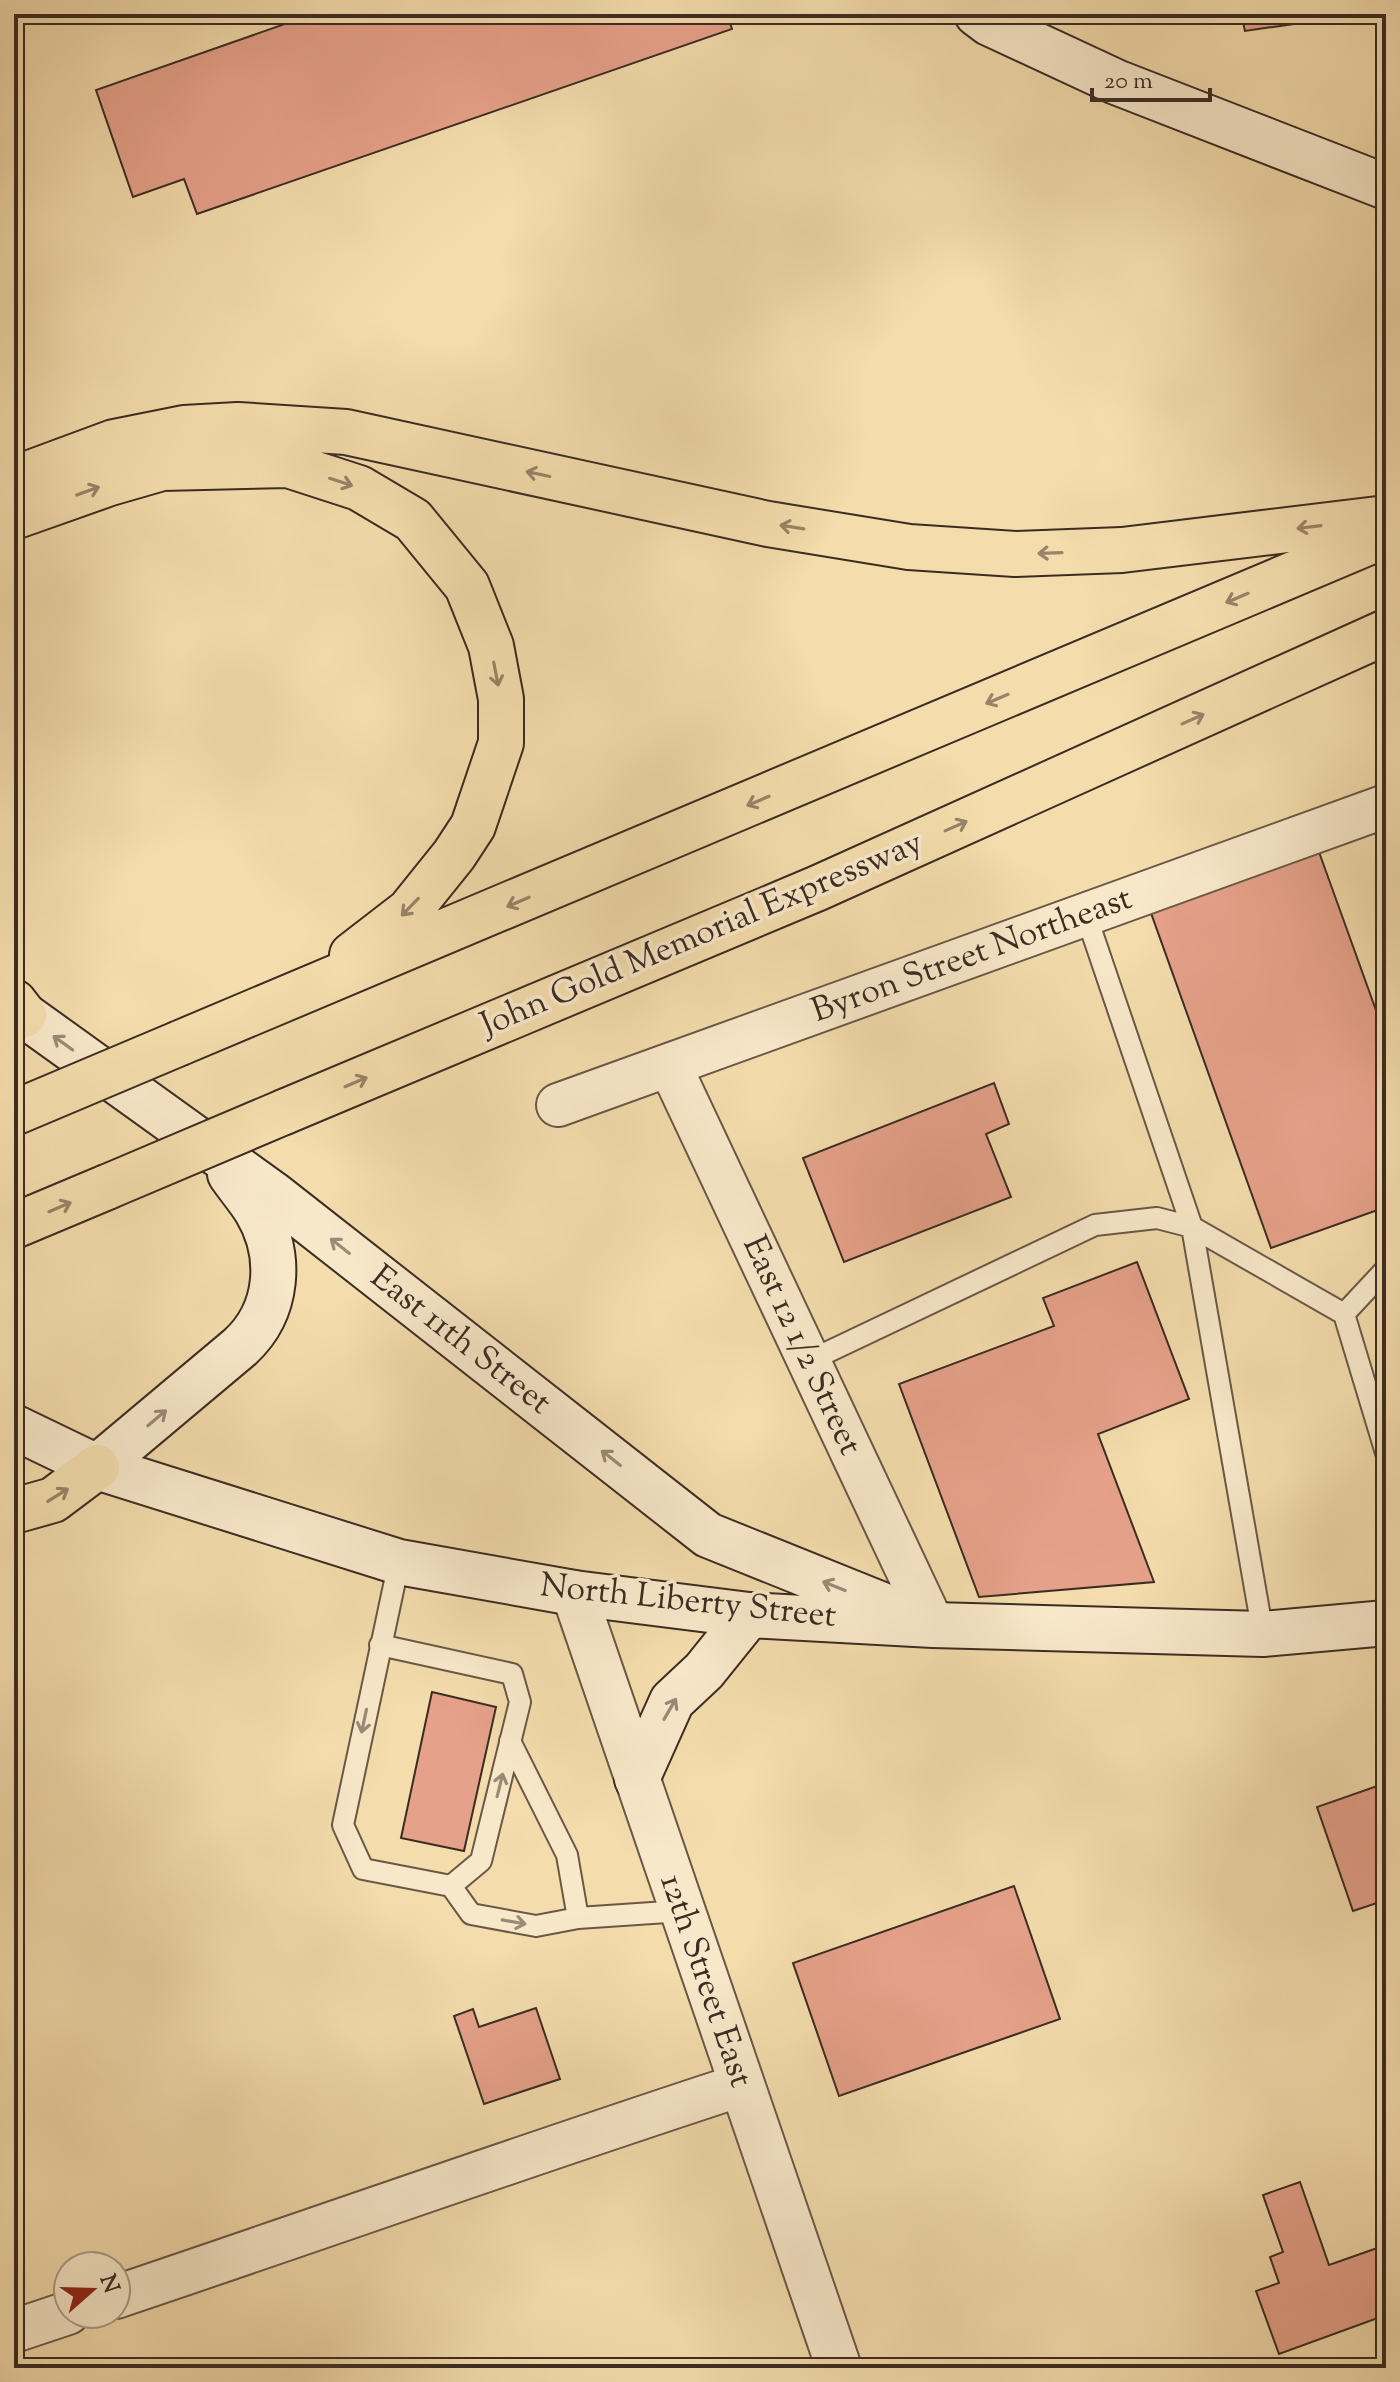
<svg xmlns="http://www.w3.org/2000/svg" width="1400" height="2382" font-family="'Sorts Mill Goudy',serif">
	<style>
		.building { fill: #e6a18a; stroke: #3b2c23; stroke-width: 2 }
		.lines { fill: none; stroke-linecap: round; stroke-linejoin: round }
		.service-casing { stroke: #695846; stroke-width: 24 }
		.minor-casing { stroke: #695846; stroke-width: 46 }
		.tertiary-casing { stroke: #695846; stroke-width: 48 }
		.secondary-casing { stroke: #3b2c23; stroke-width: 48 }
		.motorway-casing { stroke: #3b2c23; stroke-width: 48 }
		.service { stroke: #f8e8ca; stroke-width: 20 }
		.minor { stroke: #f8e8ca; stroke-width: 42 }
		.tertiary { stroke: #f8e8ca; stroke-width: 44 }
		.secondary { stroke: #f8e8ca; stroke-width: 44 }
		.motorway { stroke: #f4dcad; stroke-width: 44 }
		.motorway-bridge-casing { stroke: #3b2c23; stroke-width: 48; stroke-linecap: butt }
		.motorway-bridge { stroke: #f4dcad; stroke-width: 44 }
		.oneway { stroke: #988468 }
		.oneway2 { stroke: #9a8a76 }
		.labels { text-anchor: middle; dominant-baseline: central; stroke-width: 7; stroke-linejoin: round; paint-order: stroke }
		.street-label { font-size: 34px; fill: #3b2c23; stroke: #f8e8ca }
	</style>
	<rect width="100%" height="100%" fill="#f4dcad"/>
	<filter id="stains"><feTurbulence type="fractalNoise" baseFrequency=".0025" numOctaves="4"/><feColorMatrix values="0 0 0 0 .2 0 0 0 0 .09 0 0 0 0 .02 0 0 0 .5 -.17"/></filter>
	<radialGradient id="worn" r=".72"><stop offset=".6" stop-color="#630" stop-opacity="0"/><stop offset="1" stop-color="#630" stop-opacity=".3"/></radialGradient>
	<path class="building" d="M304,14H727L732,29L197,214L184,179L133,197L96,90L305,17Z
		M1241,14H1363L1245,31Z
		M1319,852L1386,1038V1207L1271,1248L1151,913Z
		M994,1083L1009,1124L986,1134L1011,1197L844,1262L803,1158Z
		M1137,1262L1189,1399L1098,1434L1154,1582L979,1597L899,1384L1054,1326L1043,1298Z
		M432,1692L496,1707L464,1851L401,1838Z
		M1386,1783V1900L1353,1911L1317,1807Z
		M1014,1886L1060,2019L839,2096L793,1963Z
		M536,2008L560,2079L484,2104L454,2016L473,2009L479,2027Z
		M1300,2182L1329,2265L1386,2245V2315L1279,2354L1256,2291L1279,2283L1270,2257L1283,2252L1263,2195Z"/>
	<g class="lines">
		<defs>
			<path id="service" d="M1086,915L1192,1227L1344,1314L1386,1453
				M1344,1314L1386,1269
				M809,1361L1095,1225L1157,1218L1192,1227L1263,1634
				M380,1645L512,1674L520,1702L481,1861L451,1886L363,1869L343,1825L399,1562
				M451,1886L471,1914L536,1926L578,1918L567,1855L510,1741
				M578,1918L682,1911"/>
			<path id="minor" d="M670,1066L933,1625
				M558,1105L1386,806
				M116,2297C324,2227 532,2153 741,2085
				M14,2331L68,2313"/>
			<path id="tertiary" d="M574,1593L839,2368"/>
			<path id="secondary" d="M977,14L989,23L1116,82L1386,187
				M24,1015L273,1194L708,1535L897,1611
				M14,1427L97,1467L399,1562L574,1593L749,1615L933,1625L1263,1634L1386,1623
				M97,1467L240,1347C279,1311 283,1255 256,1210C248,1197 238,1186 230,1174
				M637,1779L672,1701L704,1671L749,1615"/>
			<path id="motorway" d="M14,479L114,442L184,428L238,425L346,432L768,524L909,547L1015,554L1122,550L1386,518
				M14,517L110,483L162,468L288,465L359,488L413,520L467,586L491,646L501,699V743L473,826L454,855L409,911L352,955
				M14,1002L24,1015
				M180,1043L1386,535
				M284,1112L818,888L1386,632
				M14,1226L107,1187
				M14,1511L53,1500L97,1467"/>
		</defs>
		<use href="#service" class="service-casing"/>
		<use href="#minor" class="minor-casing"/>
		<use href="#tertiary" class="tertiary-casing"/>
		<use href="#secondary" class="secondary-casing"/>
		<use href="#motorway" class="motorway-casing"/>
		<use href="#service" class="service"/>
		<use href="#minor" class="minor"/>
		<use href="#tertiary" class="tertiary"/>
		<use href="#secondary" class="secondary"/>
		<use href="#motorway" class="motorway"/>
		<defs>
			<path id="motorway-bridge" d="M14,1113L180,1043
				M107,1187L284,1112"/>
		</defs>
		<use href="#motorway-bridge" class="motorway-bridge-casing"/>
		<use href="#motorway-bridge" class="motorway-bridge"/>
	</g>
	<defs><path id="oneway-shaft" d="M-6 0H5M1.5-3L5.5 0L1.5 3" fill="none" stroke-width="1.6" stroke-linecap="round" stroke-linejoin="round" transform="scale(2)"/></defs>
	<g class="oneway">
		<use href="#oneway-shaft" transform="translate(538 474) rotate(-168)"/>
		<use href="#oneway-shaft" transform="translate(341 482) rotate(18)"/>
		<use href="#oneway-shaft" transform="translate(88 491) rotate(-20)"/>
		<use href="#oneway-shaft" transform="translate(792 527) rotate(-171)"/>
		<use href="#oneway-shaft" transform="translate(1309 527) rotate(173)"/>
		<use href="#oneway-shaft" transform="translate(1050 553) rotate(178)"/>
		<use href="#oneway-shaft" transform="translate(1237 598) rotate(157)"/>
		<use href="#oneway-shaft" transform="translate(496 674) rotate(79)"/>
		<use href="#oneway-shaft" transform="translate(997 699) rotate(157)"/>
		<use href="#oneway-shaft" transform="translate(1193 719) rotate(-24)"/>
		<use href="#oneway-shaft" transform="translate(758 801) rotate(157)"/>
		<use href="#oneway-shaft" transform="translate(956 826) rotate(-24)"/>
		<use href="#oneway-shaft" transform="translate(518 902) rotate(157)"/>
		<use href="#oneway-shaft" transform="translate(410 907) rotate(134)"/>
		<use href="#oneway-shaft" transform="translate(356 1082) rotate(-23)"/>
		<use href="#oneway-shaft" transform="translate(60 1207) rotate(-23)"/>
		<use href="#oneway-shaft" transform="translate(58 1495) rotate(-32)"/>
	</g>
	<g class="oneway2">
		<use href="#oneway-shaft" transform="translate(63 1043) rotate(-144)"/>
		<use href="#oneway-shaft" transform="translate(340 1246) rotate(-142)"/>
		<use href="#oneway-shaft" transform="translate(157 1418) rotate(-40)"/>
		<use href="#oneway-shaft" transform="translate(611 1458) rotate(-142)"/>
		<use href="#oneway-shaft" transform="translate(834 1586) rotate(-158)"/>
		<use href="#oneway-shaft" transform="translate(670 1709) rotate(-60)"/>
		<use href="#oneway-shaft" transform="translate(364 1721) rotate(102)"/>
		<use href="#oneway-shaft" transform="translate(500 1785) rotate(-76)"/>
		<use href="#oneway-shaft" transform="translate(514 1922) rotate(10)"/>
	</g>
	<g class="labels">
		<g class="street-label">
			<text transform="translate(702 935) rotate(-23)">John Gold Memorial Expressway</text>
			<text transform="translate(972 956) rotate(-20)">Byron Street Northeast</text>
			<text transform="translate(460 1341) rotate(38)">East 11th Street</text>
			<text transform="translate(801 1346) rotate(65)">East 12 1/2 Street</text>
			<text transform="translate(688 1602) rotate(6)">North Liberty Street</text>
			<text transform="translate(705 1981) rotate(71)">12th Street East</text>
		</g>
	</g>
	<rect width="1400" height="2382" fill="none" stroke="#f4dcad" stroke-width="48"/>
	<rect x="16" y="16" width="1368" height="2350" fill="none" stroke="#3b2c23" stroke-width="4"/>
	<rect x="24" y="24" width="1352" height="2334" fill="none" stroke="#3b2c23" stroke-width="2"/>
	<g transform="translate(92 2290) rotate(70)"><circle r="38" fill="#f8e8ca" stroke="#ac9d87" stroke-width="2"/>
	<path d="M0-6L14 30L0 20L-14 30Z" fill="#8f2418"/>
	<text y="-12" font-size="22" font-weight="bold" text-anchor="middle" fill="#3b2c23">N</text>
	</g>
	<path d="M1092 88v12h118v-12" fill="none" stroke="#3b2c23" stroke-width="4"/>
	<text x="1104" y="88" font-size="24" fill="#3b2c23" stroke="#f8e8ca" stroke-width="6" paint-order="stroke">20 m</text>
	<rect width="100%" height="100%" filter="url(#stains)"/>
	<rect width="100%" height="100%" fill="url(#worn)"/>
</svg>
